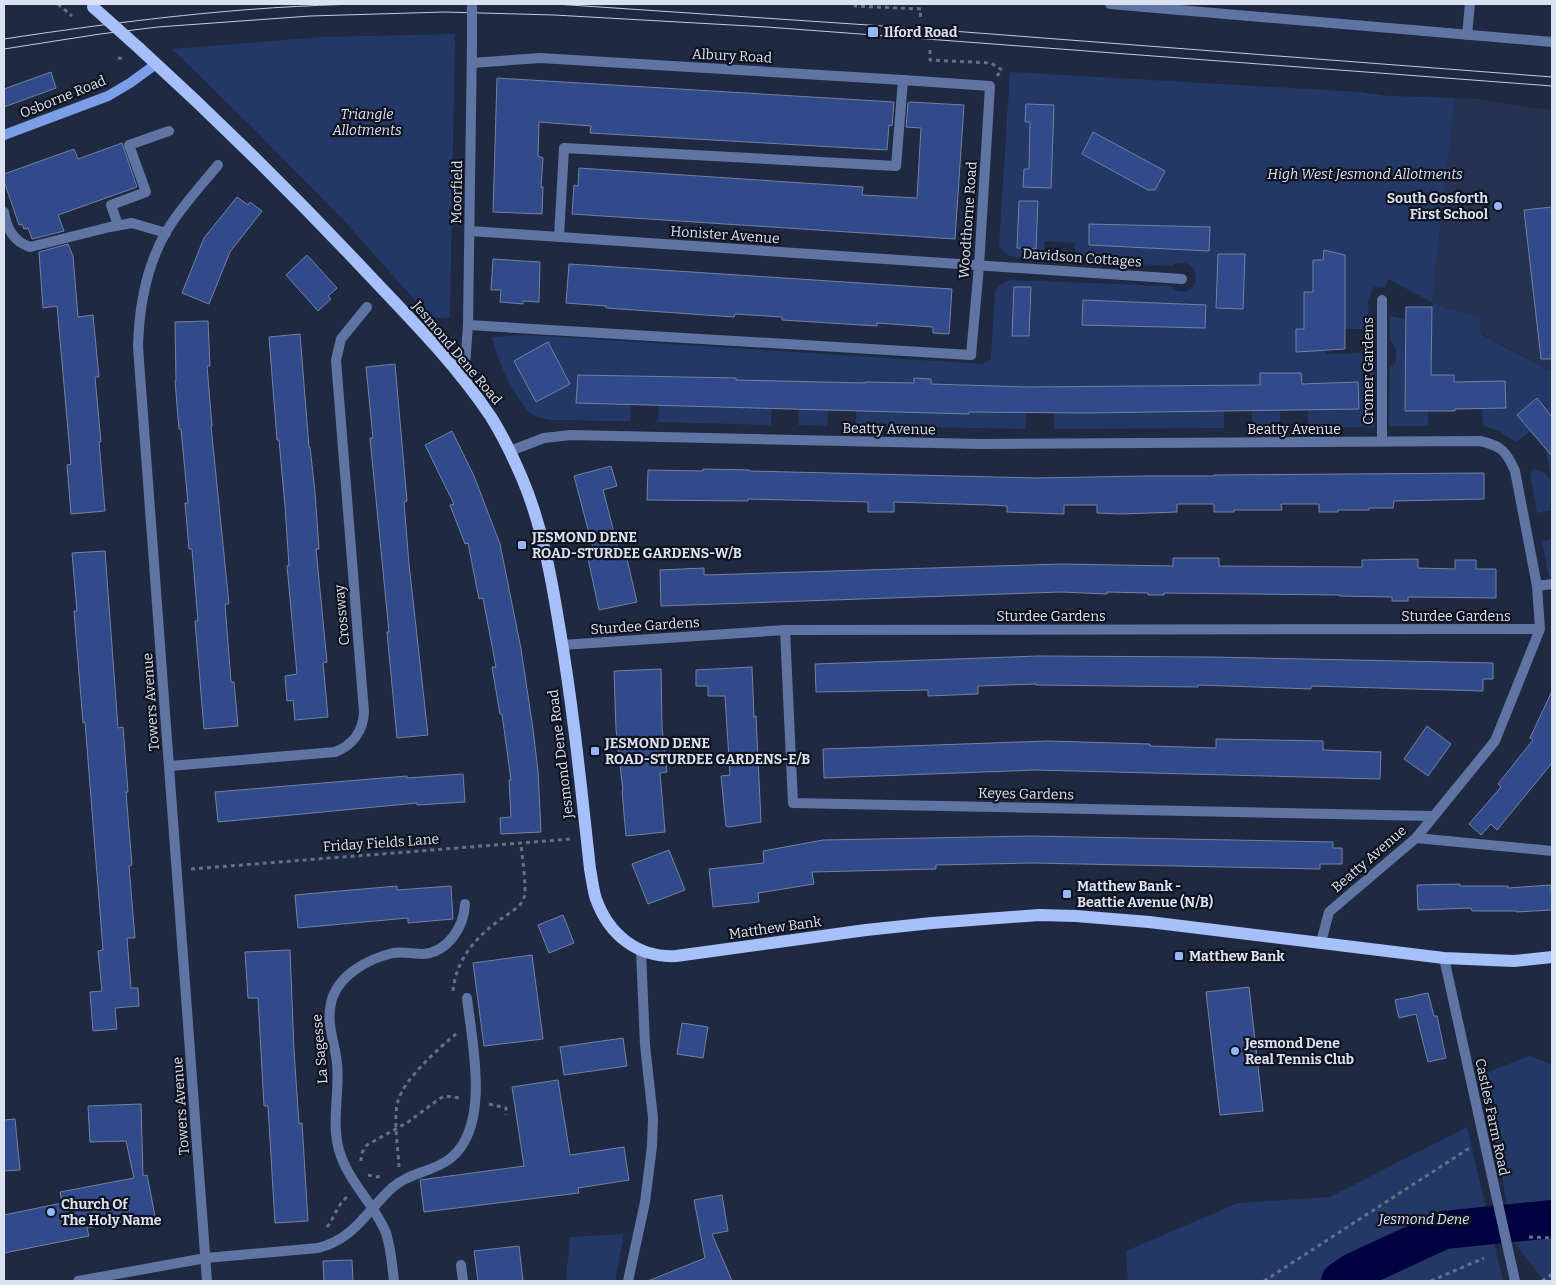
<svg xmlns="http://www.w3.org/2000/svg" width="1556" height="1285" font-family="Bitter,serif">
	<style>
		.built { fill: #253251 }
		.green { fill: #243867 }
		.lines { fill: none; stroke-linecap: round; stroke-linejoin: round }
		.river { stroke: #010240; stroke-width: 38 }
		.building { fill: #304a8c; stroke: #74819f }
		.path { stroke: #667085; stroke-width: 3; stroke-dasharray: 4 4; stroke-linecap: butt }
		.lane { stroke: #5f74a3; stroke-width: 10 }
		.street { stroke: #5f74a3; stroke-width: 10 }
		.secondary { stroke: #7c9ee9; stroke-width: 10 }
		.primary { stroke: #a5c0fa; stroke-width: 12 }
		.tram { stroke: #c4ccdd; stroke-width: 1 }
		.street-bridge { stroke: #5f74a3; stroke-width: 10 }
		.primary-bridge { stroke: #a5c0fa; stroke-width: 12 }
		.poi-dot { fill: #96b6fd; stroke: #0e131e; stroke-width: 2 }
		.labels { text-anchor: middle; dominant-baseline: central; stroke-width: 4.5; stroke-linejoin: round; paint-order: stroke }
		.poi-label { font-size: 14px; font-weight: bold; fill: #dae2f2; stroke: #0e131e; text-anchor: start }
		.street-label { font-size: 14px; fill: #dae2f2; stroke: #0e131e }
		.park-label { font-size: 14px; font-style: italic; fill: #d9e3f6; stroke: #0e131e }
	</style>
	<rect width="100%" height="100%" fill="#1f2a42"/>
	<path class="built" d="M1455,98L1477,99L1531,108L1552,109V372L1481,333L1480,317L1446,308L1432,302Z"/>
	<path class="green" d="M455,34L450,318H431L346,223L259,134L172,49L322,37Z
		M1010,72L1360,92L1389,96L1455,98L1432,302L1446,308L1480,317L1481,334L1552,372V510L1537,513L1530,473L1534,468L1544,473L1551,480L1546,449L1531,431L1516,442L1499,431L1483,426L1482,408C1464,409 1446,411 1428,411V426H1389L1390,367L1396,363V349L1390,340V316L1406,319V307H1431L1432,302L1388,279L1385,288L1374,287L1368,300L1369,329H1345V349L1325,350L1326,354L1369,353V360L1374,368L1375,427L1308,428V411H1280V428H1252V411H1224V428L1054,429V413H1026V429L856,426V410H828L827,426L798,425L799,409L772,408L771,425L658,422L659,405H631L630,421C611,421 591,421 572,420C560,420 548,421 537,417C517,409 497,358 492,337L527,335L984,364L991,359L995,290L1002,284L1011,280L1170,286C1177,292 1184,294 1192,288C1203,273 1187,255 1172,266L1075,261V243L1045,241L1043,257L1041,260C1026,259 1008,261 999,246Z
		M1552,539V577H1549L1542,541Z
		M1529,1056L1552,1064V1281H1544L1514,1242L1483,1074Z
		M1467,1127L1503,1281H1128L1126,1251L1238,1203L1330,1197Z
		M624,1234L615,1281H566L570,1237Z"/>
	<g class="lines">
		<path class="river" d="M1340,1281L1353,1272L1444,1230L1552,1219"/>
	</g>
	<path class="building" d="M51,72L56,88L4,107V89Z
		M497,78L894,102L892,126L889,125L887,150L590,133L591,126L539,122L538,156L543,158L541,187H543L542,214L493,212Z
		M910,102L964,105L955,239L572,214L574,185L578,186L579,168L863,187L862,195L917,198L921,128L906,127L908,103Z
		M1026,104L1054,105L1051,188L1023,187L1024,169H1029L1030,122H1025Z
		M1093,132L1165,171L1155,190H1148L1082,154Z
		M122,143L137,187L58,215L64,231L32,239L28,228L24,229L22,224L19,225L4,181V174L74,149L78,159Z
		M237,197L248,205L250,202L262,211L230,252L209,304L182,293L204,238Z
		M1019,201H1038L1036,249L1017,248Z
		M1552,207V359H1541L1524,210Z
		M1089,224L1210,227L1209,251L1089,245Z
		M68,244L73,256L78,317L93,315L99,377H95L101,442H99L105,511L71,514L67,465L71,464L57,306L43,308L39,252Z
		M1324,250L1345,255V349L1296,352V329H1304V292H1313V260H1323Z
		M1218,254H1245L1243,309L1216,308Z
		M307,255L337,288L328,296L331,299L318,311L286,275Z
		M493,259L540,262L539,302L523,301V304L500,302L501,290H491Z
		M569,264L952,289L949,334L933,333V327L877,323V326L830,323L782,320V317L735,314L734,317L606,308V306L566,303Z
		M1014,287H1031L1029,336H1012Z
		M1083,300L1206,305L1205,328L1082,325Z
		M1406,307H1432L1431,375H1454V382L1505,381L1506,408L1455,409V411H1405Z
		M208,321L210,366H207L212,426H211L229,604H225L231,682H234L238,726L204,729L195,621H198L192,549H189L185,503H188L181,429H179L175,381H176L175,322Z
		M300,334L309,447H310L315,492L319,549H316L327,662L323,663L328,717L295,720L293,700L287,701L285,676L297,674L287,566H289L285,506L279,440H277L269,337Z
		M548,342L570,384L536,402L514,361Z
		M395,364L407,501L404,502L409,564L428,735L397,738L387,632H389L370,438H373L366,367Z
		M1260,373H1301L1302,384L1358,382L1359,409L1085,413L969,412V414L576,403L578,375L736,378V380L865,383V382L914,383V378L931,379V384L1027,387L1260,385Z
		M1537,398L1552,417V456L1517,415Z
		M452,431L474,476L500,544L521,649L533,729L538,771L541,832L501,834L500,818L511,817L509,780H511L502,714H500L492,667H496L483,598L479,599L468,543L465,544L450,505L454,504L425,445Z
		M611,466L617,486L603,490L618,548L624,546L637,602L599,610L587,554L594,552L574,476Z
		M703,469L749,470V471L1037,478L1144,476H1214V475L1484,473V499L1394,501L1393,508H1369V510H1338V512H1319V504H1281L1282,510H1234V512H1214V504H1177V512L1122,514L1097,513V505H1064V514L1007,512V506L988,505L894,502V512H868V502L748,499V501L647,500L648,470L703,471Z
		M105,551L118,728L123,727L128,792H126L132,865L129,866L135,938H127L131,988H138L139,1006L115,1008L117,1029L93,1031L90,992L102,991L98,951L103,950L85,722L83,723L74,611H77L72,553Z
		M1173,558H1219V566L1362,567V560L1418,559V568L1455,569V560H1476V569H1496V598L1408,597V601H1392V597L1340,596V595L1164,593V595H1148V593L1107,592V594L1061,592L661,606L660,570L704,568V575L1062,564L1173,566Z
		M1039,656L1211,657L1493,663V679H1483V691L1311,686V689L1198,685V687L1036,685V684L978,686V694L928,696V690L816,692L815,664Z
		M752,667L754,717L756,716L761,822L729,827L726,826L721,776L730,775L725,696H708V686H696V670Z
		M661,669L662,728L667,772L660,773L665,832L626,836L622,791H623L616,729L614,671Z
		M1552,691V763L1497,830L1491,824L1481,835L1469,824L1501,787L1498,784L1533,740L1530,738Z
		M1427,726L1451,744L1428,776L1404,759Z
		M1216,739L1323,741V750L1381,752L1380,779L1037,770L824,778L823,749L1047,741L1150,744V746L1216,748Z
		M463,774L465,802L417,805V803L218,822L215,792L407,776V778Z
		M1030,836L1333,842V848H1342V864H1320V869L1033,863L936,865V869L812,872L814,884L758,893L759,902L713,907L709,869L764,863L763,851L823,840Z
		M669,850L685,890L648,904L632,864Z
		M1460,884V886H1508V888L1551,885L1552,910L1516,912V911H1472L1471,908L1418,910L1417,885Z
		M397,886V890L451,886L453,919L408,923V918L298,928L295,895Z
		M563,915L574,943L549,953L538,925Z
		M290,950L294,1050L299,1124L302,1123L308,1221L275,1223L268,1106H264L258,998H248L245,952Z
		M532,955L543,1039L484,1046L473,963Z
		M1249,987L1263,1111L1220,1115L1206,992Z
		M1428,993L1434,1016H1437L1446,1058L1428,1062L1416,1014L1399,1018L1395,1000Z
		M682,1023L708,1027L703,1058L677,1054Z
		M623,1038L627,1066L564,1075L560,1047Z
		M558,1080L570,1155L624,1147L629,1180L578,1188L579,1193L424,1212L420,1180L524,1166L512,1087Z
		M141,1104L143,1176L147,1175L155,1216L87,1228L89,1236L4,1253V1215L62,1203L60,1192L134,1178L126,1141L90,1142L88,1106Z
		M15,1119L20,1170L4,1171V1120Z
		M722,1195L728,1231L712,1234L732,1281H648L705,1258L694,1200Z
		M519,1246L523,1281H478L474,1251Z
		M352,1260L353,1281H324L323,1261Z"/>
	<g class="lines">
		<path class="path" d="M58,4L72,16
			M855,4V6L921,9L920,18
			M930,50V60L991,63L1002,70L997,76
			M118,58L125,59
			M191,869L571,839
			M453,991C456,959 476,937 501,919C509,913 520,908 524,898C527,888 522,856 521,844
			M489,1104L506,1108V1115
			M361,1161V1154L367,1145L408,1122L439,1099L445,1096L460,1098
			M399,1167C398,1147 393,1120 398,1101C404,1079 439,1048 456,1034
			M368,1175L377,1177L381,1176
			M327,1227C335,1217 337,1205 347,1197
			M1529,1237L1552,1238
			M1264,1281L1471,1147
			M1431,1281L1484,1258
			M1542,1281L1552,1274"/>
		<path class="lane" d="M1467,35L1470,4
			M4,212C7,229 13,241 30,247L110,227L132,223L166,233
			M118,225L111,205L146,192L129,145L169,131
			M559,237L564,148L896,166L903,80
			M468,325L971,355"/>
		<path class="street" d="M1110,4L1552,42
			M472,63L540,58L903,80L990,86L979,266L971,355
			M470,231L1182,279
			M464,381L468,325L472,43
			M1382,442V300
			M510,451L544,438L571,435L981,444L1480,441C1502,446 1506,451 1515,471L1537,586L1540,629L1495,741L1416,838L1329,912L1321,942
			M1537,586L1552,584
			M785,630L793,803L1432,816
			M562,645L785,630L1540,629
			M170,766L335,752C353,745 363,731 364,712L336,360L341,339L367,307
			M1416,838L1552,851
			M1444,958L1515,1281
			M461,1265L463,1281
			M78,1281L206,1258L318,1248C355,1239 367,1210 393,1187C410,1172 434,1172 451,1158C491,1125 472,1043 467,998
			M207,1281L138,347C139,307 146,267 166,232C180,208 200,187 218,165
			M394,1281C392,1265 391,1248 386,1233C374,1203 348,1182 339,1150C331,1122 340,1092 337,1063C335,1043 326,1024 331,1003C337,976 367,959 393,953C403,951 413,954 423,954C448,952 464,927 465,904
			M628,1281L645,1202L652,1146L653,1118L645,1045L641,951"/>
		<path class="secondary" d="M4,135L108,96L130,83L156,64"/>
		<path class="primary" d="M139,48C219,121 296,197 370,276C412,320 457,366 491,417C503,436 513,457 522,478C542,525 551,576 559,625C573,706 581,787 590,869C592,879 593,890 596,899C609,935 638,958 676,956L866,930L932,923L1039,915L1076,916L1149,922L1444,958L1514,961L1552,957"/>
		<path class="tram" d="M555,4L913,28L1552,77
			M4,39C123,21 243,6 364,4
			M4,49L100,34L158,27L310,16L444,12L554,15L767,27L1552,86"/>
		<path class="street-bridge" d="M472,4V43"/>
		<path class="primary-bridge" d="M93,7L139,48"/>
	</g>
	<g class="poi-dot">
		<rect x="867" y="26" width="12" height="12" rx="2.5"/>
		<circle cx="1498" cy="206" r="5"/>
		<rect x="517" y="540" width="10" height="10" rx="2.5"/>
		<rect x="590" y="746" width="10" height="10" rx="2.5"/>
		<rect x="1062" y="889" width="10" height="10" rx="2.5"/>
		<rect x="1174" y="951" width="10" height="10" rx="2.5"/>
		<circle cx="1235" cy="1051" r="5"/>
		<circle cx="51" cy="1212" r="5"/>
	</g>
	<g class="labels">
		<g class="poi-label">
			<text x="884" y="32">Ilford Road</text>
			<text x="1488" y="198" text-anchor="end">South Gosforth<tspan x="1488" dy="16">First School</tspan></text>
			<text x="532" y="537">JESMOND DENE<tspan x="532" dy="16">ROAD-STURDEE GARDENS-W/B</tspan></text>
			<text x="605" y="743">JESMOND DENE<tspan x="605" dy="16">ROAD-STURDEE GARDENS-E/B</tspan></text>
			<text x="1077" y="886">Matthew Bank -<tspan x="1077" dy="16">Beattie Avenue (N/B)</tspan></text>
			<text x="1189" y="956">Matthew Bank</text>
			<text x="1245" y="1043">Jesmond Dene<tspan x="1245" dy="16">Real Tennis Club</tspan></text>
			<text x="61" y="1204">Church Of<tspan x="61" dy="16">The Holy Name</tspan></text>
		</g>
		<g class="street-label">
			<text transform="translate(732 56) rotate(3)">Albury Road</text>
			<text transform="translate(63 97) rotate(-22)">Osborne Road</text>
			<text transform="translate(457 192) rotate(-89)">Moorfield</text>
			<text transform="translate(968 220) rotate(-86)">Woodthorne Road</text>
			<text transform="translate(725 235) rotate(4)">Honister Avenue</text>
			<text transform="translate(1082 258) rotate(4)">Davidson Cottages</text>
			<text transform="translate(457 353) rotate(50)">Jesmond Dene Road</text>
			<text transform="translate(1368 371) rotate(-90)">Cromer Gardens</text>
			<text transform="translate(889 429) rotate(1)">Beatty Avenue</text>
			<text x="1294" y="429">Beatty Avenue</text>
			<text transform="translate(342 615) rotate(-95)">Crossway</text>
			<text x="1051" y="616">Sturdee Gardens</text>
			<text x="1456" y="616">Sturdee Gardens</text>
			<text transform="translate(645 626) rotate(-4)">Sturdee Gardens</text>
			<text transform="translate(151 702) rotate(-94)">Towers Avenue</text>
			<text transform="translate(561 754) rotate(-97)">Jesmond Dene Road</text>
			<text transform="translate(1026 794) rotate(1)">Keyes Gardens</text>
			<text transform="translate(381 843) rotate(-4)">Friday Fields Lane</text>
			<text transform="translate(1369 859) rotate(-41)">Beatty Avenue</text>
			<text transform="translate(775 928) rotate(-8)">Matthew Bank</text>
			<text transform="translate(320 1049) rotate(-95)">La Sagesse</text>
			<text transform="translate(181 1106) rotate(-94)">Towers Avenue</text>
			<text transform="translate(1492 1117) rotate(78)">Castles Farm Road</text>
		</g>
		<g class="park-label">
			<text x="367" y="114">Triangle<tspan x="367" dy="16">Allotments</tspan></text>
			<text x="1365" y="174">High West Jesmond Allotments</text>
			<text x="1424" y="1219">Jesmond Dene</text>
		</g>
	</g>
	<rect width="1556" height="1285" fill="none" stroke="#dae2f2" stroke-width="10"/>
</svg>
